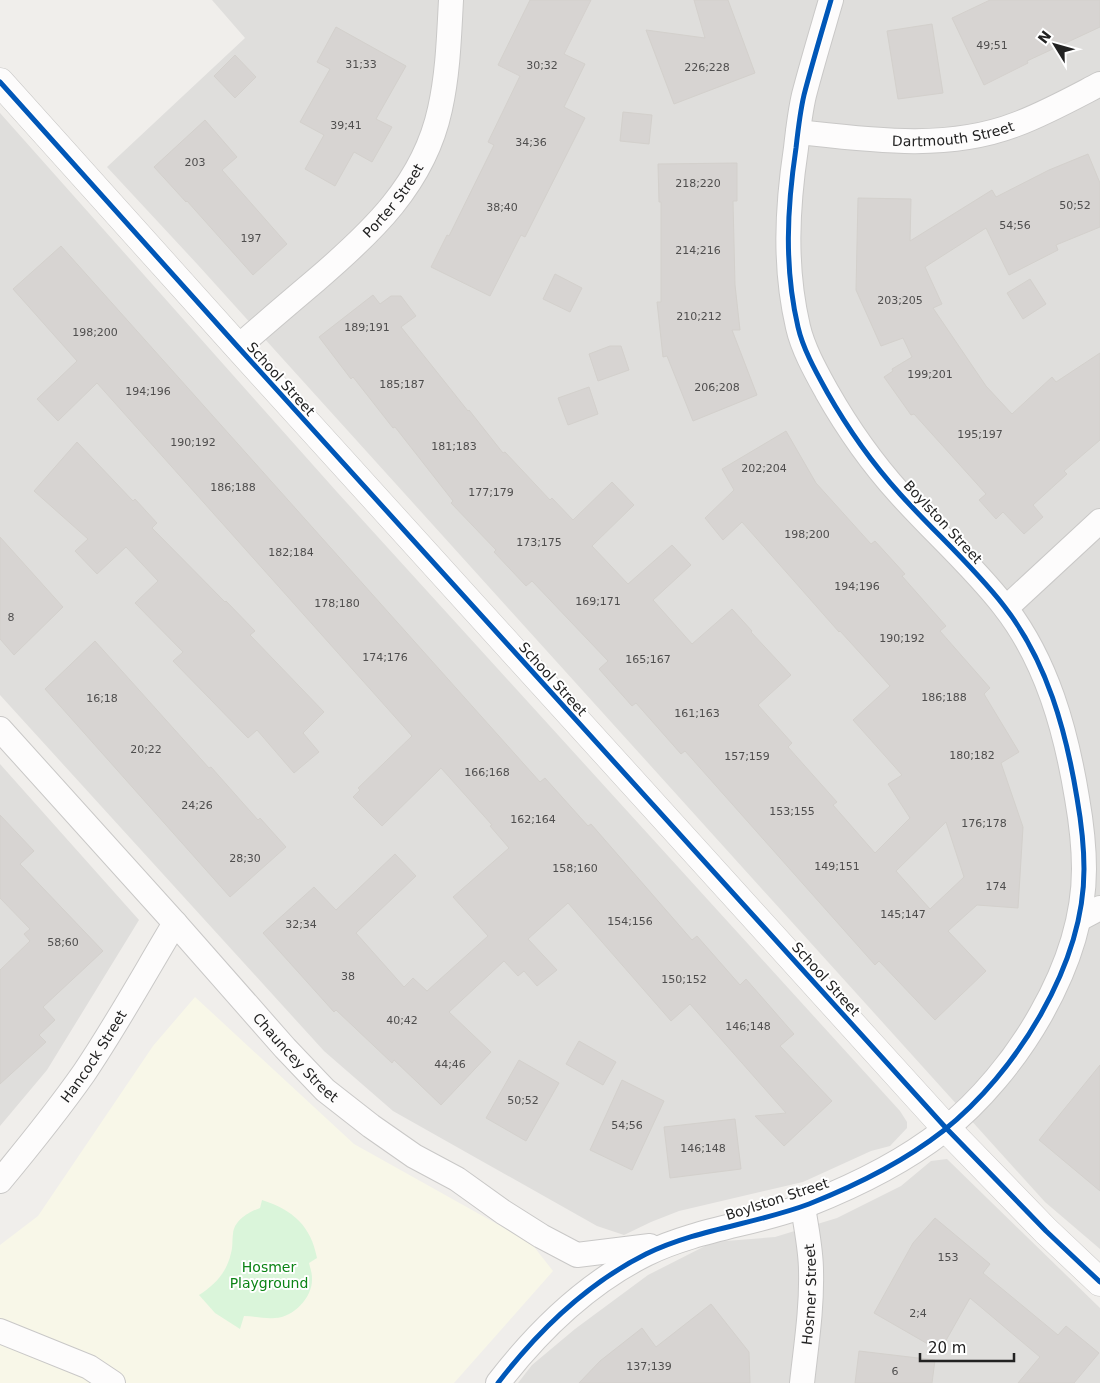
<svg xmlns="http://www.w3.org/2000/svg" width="1100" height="1383" font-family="'DejaVu Sans',sans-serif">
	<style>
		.residential { fill: #dfdedc }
		.education { fill: #f8f7e8 }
		.park { fill: #daf5da }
		.building { fill: #d7d4d2; stroke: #d3d0cc; fill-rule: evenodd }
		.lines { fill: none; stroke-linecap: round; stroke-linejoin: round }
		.minor-casing { stroke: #c9c8c7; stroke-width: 26 }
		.tertiary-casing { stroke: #c9c8c7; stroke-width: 29 }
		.minor { stroke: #fdfcfc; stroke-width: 24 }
		.tertiary { stroke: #fdfcfc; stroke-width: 28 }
		.cycleway-casing { stroke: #fff; stroke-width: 8 }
		.cycleway { stroke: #0057b8; stroke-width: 5 }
		.labels { text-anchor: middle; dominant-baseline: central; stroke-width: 4; stroke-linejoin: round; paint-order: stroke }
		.number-label { font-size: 11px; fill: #4f4e4e }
		.street-label { font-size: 14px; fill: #222; stroke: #fff }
		.park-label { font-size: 14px; fill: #0c8416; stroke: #fff }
	</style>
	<rect width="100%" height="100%" fill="#f0eeeb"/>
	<path class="residential" d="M212,0H1100V1249L1045,1202L198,265L107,167L245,38Z
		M0,113L337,492L900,1111L907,1122V1128L890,1146L871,1151L803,1182L679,1211L651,1222L624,1235L597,1226L393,1111L324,1051L0,695Z
		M0,764L139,920L47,1070L0,1126Z
		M947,1159L1100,1308V1383H518L532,1365L575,1329L648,1275L713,1242L775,1237L837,1218L901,1186L931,1161Z"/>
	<path class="education" d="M195,997L354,1144L531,1243L553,1271L454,1383H0V1245L38,1216L153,1046Z"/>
	<path class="park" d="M262,1200C293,1210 311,1226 317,1258L309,1263C310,1267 312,1273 312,1278C313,1297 294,1317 275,1318C265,1319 254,1316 244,1316L240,1329L215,1313L199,1295C215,1285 227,1272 231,1253C233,1247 232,1240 233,1234C234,1220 249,1212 260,1208Z"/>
	<path class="building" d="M530,0H591L564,54L585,64L564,107L585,118L525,237L521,235L490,296L431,267L447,235L449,236L494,145L488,142L520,76L498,65Z
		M694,0H728L755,73L674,104L646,30L705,38Z
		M990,0H1100V27L1027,61L1028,63L984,85L952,18Z
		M932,24L943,93L898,99L887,31Z
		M336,27L406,66L376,119L392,127L372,162L354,152L335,186L305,169L324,135L300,122L330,69L317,62Z
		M235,55L256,77L235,98L214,76Z
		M623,112L652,115L649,144L620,141Z
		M205,120L237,157L222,170L287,244L253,275L187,201L186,202L154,167Z
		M1088,154L1100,183V227L1056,245L1058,250L1009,275L986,228L925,267L942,304L933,308L986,386L1012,414L1052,377L1056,382L1100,353V440L1064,471L1067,474L1033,505L1043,517L1024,534L1003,512L996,519L979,500L986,494L914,414L911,415L884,377L893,371L892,369L912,357L903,338L881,346L856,290L858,198L911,199L910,241L992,190L996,197L1049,170Z
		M737,163V201H733L735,285L740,330H732L757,395L693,421L667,356L663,357L657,302H661V202H659L658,164Z
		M61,246L540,782L545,778L588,826L591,824L692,940L697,936L740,985L746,979L794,1034L780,1046L832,1101L784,1146L755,1116L786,1113L690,1004L671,1021L568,903L528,939L557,970L537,986L524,971L518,976L504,961L449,1012L491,1052L441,1105L394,1060L392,1063L336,1010L334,1012L263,933L314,887L336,910L395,854L416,876L356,933L404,987L413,978L427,991L488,936L453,897L509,848L490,826L492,825L441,768L382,826L353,797L360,790L358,788L412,736L97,383L58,421L37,399L77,361L13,289Z
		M555,274L582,288L570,312L543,299Z
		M1030,279L1046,304L1023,319L1007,293Z
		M373,295L380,304L391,296H401L416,316L401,327L468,411L469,410L503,453L505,452L550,500L552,498L573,520L612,482L634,505L592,546L628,584L672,545L691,565L653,600L692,644L732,609L752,631L751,632L791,675L758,705L792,743L788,747L837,802L833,805L875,853L910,818L888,784L902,775L853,720L890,686L840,631L839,632L742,522L723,540L705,518L734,490L722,469L786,431L816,483L871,544L875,541L905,574L902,576L946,626L940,631L990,688L984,694L1019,752L1001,763L1023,827L1018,908L977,905L948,931L986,971L935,1020L879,961L875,965L685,751L681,754L636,703L632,706L599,669L608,661L532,581L526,586L494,552L496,550L451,503L453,501L395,427L393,428L353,377L351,379L319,337ZM946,822L964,877L930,909L896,871Z
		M610,346H621L629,370L598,381L589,354Z
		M589,387L598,414L568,425L558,398Z
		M77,442L133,501L135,499L157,523L152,528L225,602L226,601L255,631L250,635L324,712L303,733L319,752L294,773L257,730L248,738L173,661L183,652L135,603L158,581L126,547L97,574L75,551L88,539L34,491Z
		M0,537L63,607L14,655L0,639Z
		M95,641L209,768L211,767L258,820L260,818L286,847L230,897L45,689Z
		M0,815L34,851L20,864L103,951L43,1007L55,1020L39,1035L46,1042L0,1084V970L30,941L24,934L30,929L0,898Z
		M579,1041L616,1062L603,1085L566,1064Z
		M519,1060L559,1083L526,1141L486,1118Z
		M1100,1065V1191L1039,1140Z
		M622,1080L664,1101L632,1170L590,1150Z
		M735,1119L741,1169L670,1178L664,1127Z
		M935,1218L990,1264L983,1273L1058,1335L1066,1326L1099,1353L1074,1383H1018L1040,1357L970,1298L940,1351L874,1313L913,1243Z
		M711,1304L749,1352L750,1383H579L600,1361L642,1328L656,1347Z
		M859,1351L935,1360L932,1383H855Z"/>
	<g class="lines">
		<defs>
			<g id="minor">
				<path id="s1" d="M798,132C870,140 948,151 1017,124C1046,113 1073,98 1100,84"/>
				<path id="s2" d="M238,347C263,325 289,303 315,281C371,233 424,184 440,109C448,73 449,37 451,0"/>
				<path d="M1006,608L1100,521"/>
				<path id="s3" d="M0,729L175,923L285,1048L325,1090L371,1126L414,1156L457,1179L503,1212L541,1236L577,1255L650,1246"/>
				<path d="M1079,919L1100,908"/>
				<path id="s4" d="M0,1181C29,1146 58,1110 84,1073C117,1024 145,973 175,923"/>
				<path d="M0,1331L89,1367L113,1383"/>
				<path d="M498,1383C538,1331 586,1284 646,1254C697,1229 756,1224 809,1204C857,1185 902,1163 943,1131C1016,1073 1084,965 1084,869C1084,845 1081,821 1077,798C1066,731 1047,661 1004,606C973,566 934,532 900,494C872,463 848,429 827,392C816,372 803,349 798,327C784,267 787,208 796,148C798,130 800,112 804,95C812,64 822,31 831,0"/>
				<path id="s5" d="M802,1383C806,1346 812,1309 811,1271C811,1249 806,1228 803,1206"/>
			</g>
			<path id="tertiary" d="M0,82L238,347L946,1128L1046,1231L1100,1282"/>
		</defs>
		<use href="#minor" class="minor-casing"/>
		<use href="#tertiary" class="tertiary-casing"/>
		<use href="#minor" class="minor"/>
		<use href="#tertiary" class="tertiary"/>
		<defs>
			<path id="cycleway" d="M0,82L238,347L946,1128L1046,1231L1100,1282
				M498,1383C538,1331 586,1284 646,1254C697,1229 756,1224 809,1204C857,1185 902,1163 943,1131C1016,1073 1084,965 1084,869C1084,845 1081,821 1077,798C1066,731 1047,661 1004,606C973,566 934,532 900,494C872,463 848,429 827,392C816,372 803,349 798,327C784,267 787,208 796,148C798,130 800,112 804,95C812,64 822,31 831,0"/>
		</defs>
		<use href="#cycleway" class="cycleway-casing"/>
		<use href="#cycleway" class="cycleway"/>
	</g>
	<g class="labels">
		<g class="number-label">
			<text x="992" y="45">49;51</text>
			<text x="361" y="64">31;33</text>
			<text x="542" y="65">30;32</text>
			<text x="707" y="67">226;228</text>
			<text x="346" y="125">39;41</text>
			<text x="531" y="142">34;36</text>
			<text x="195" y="162">203</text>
			<text x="698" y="183">218;220</text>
			<text x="1075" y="205">50;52</text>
			<text x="502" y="207">38;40</text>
			<text x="1015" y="225">54;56</text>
			<text x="251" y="238">197</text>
			<text x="698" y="250">214;216</text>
			<text x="900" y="300">203;205</text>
			<text x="699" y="316">210;212</text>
			<text x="367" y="327">189;191</text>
			<text x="95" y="332">198;200</text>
			<text x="930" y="374">199;201</text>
			<text x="402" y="384">185;187</text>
			<text x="717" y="387">206;208</text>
			<text x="148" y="391">194;196</text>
			<text x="980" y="434">195;197</text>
			<text x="193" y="442">190;192</text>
			<text x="454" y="446">181;183</text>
			<text x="764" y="468">202;204</text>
			<text x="233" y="487">186;188</text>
			<text x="491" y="492">177;179</text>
			<text x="807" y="534">198;200</text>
			<text x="539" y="542">173;175</text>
			<text x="291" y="552">182;184</text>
			<text x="857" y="586">194;196</text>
			<text x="598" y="601">169;171</text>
			<text x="337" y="603">178;180</text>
			<text x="11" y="617">8</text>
			<text x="902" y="638">190;192</text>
			<text x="385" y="657">174;176</text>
			<text x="648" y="659">165;167</text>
			<text x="944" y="697">186;188</text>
			<text x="102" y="698">16;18</text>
			<text x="697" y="713">161;163</text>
			<text x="146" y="749">20;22</text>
			<text x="972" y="755">180;182</text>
			<text x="747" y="756">157;159</text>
			<text x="487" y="772">166;168</text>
			<text x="197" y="805">24;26</text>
			<text x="792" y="811">153;155</text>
			<text x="533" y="819">162;164</text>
			<text x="984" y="823">176;178</text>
			<text x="245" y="858">28;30</text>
			<text x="837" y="866">149;151</text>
			<text x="575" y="868">158;160</text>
			<text x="996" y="886">174</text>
			<text x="903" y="914">145;147</text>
			<text x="630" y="921">154;156</text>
			<text x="301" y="924">32;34</text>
			<text x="63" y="942">58;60</text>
			<text x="348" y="976">38</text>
			<text x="684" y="979">150;152</text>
			<text x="402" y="1020">40;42</text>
			<text x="748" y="1026">146;148</text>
			<text x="450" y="1064">44;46</text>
			<text x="523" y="1100">50;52</text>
			<text x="627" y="1125">54;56</text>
			<text x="703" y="1148">146;148</text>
			<text x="948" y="1257">153</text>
			<text x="918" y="1313">2;4</text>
			<text x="649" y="1366">137;139</text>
			<text x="895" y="1371">6</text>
		</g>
		<g class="street-label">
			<text stroke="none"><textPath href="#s1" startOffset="156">Dartmouth Street</textPath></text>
			<text stroke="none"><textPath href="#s2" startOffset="214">Porter Street</textPath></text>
			<text transform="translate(281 379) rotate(48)">School Street</text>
			<text transform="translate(943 522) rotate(47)">Boylston Street</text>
			<text transform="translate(553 679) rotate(48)">School Street</text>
			<text transform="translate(826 979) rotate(48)">School Street</text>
			<text stroke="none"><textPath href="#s4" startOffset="156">Hancock Street</textPath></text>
			<text stroke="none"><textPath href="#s3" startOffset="442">Chauncey Street</textPath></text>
			<text transform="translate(777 1199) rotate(-18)">Boylston Street</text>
			<text stroke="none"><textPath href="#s5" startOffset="89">Hosmer Street</textPath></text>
		</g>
		<g class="park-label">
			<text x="269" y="1267">Hosmer<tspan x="269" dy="16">Playground</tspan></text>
		</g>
	</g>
	<g transform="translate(1055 45) rotate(307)" stroke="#ffffff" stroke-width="4" paint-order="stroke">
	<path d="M0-4L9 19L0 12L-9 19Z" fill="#222222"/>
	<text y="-8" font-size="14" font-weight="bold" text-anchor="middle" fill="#222222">N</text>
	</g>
	<path d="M920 1353v8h94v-8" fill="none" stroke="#222222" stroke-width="2.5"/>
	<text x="928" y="1353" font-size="15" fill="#222222" stroke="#ffffff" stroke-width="4" paint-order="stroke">20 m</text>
</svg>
